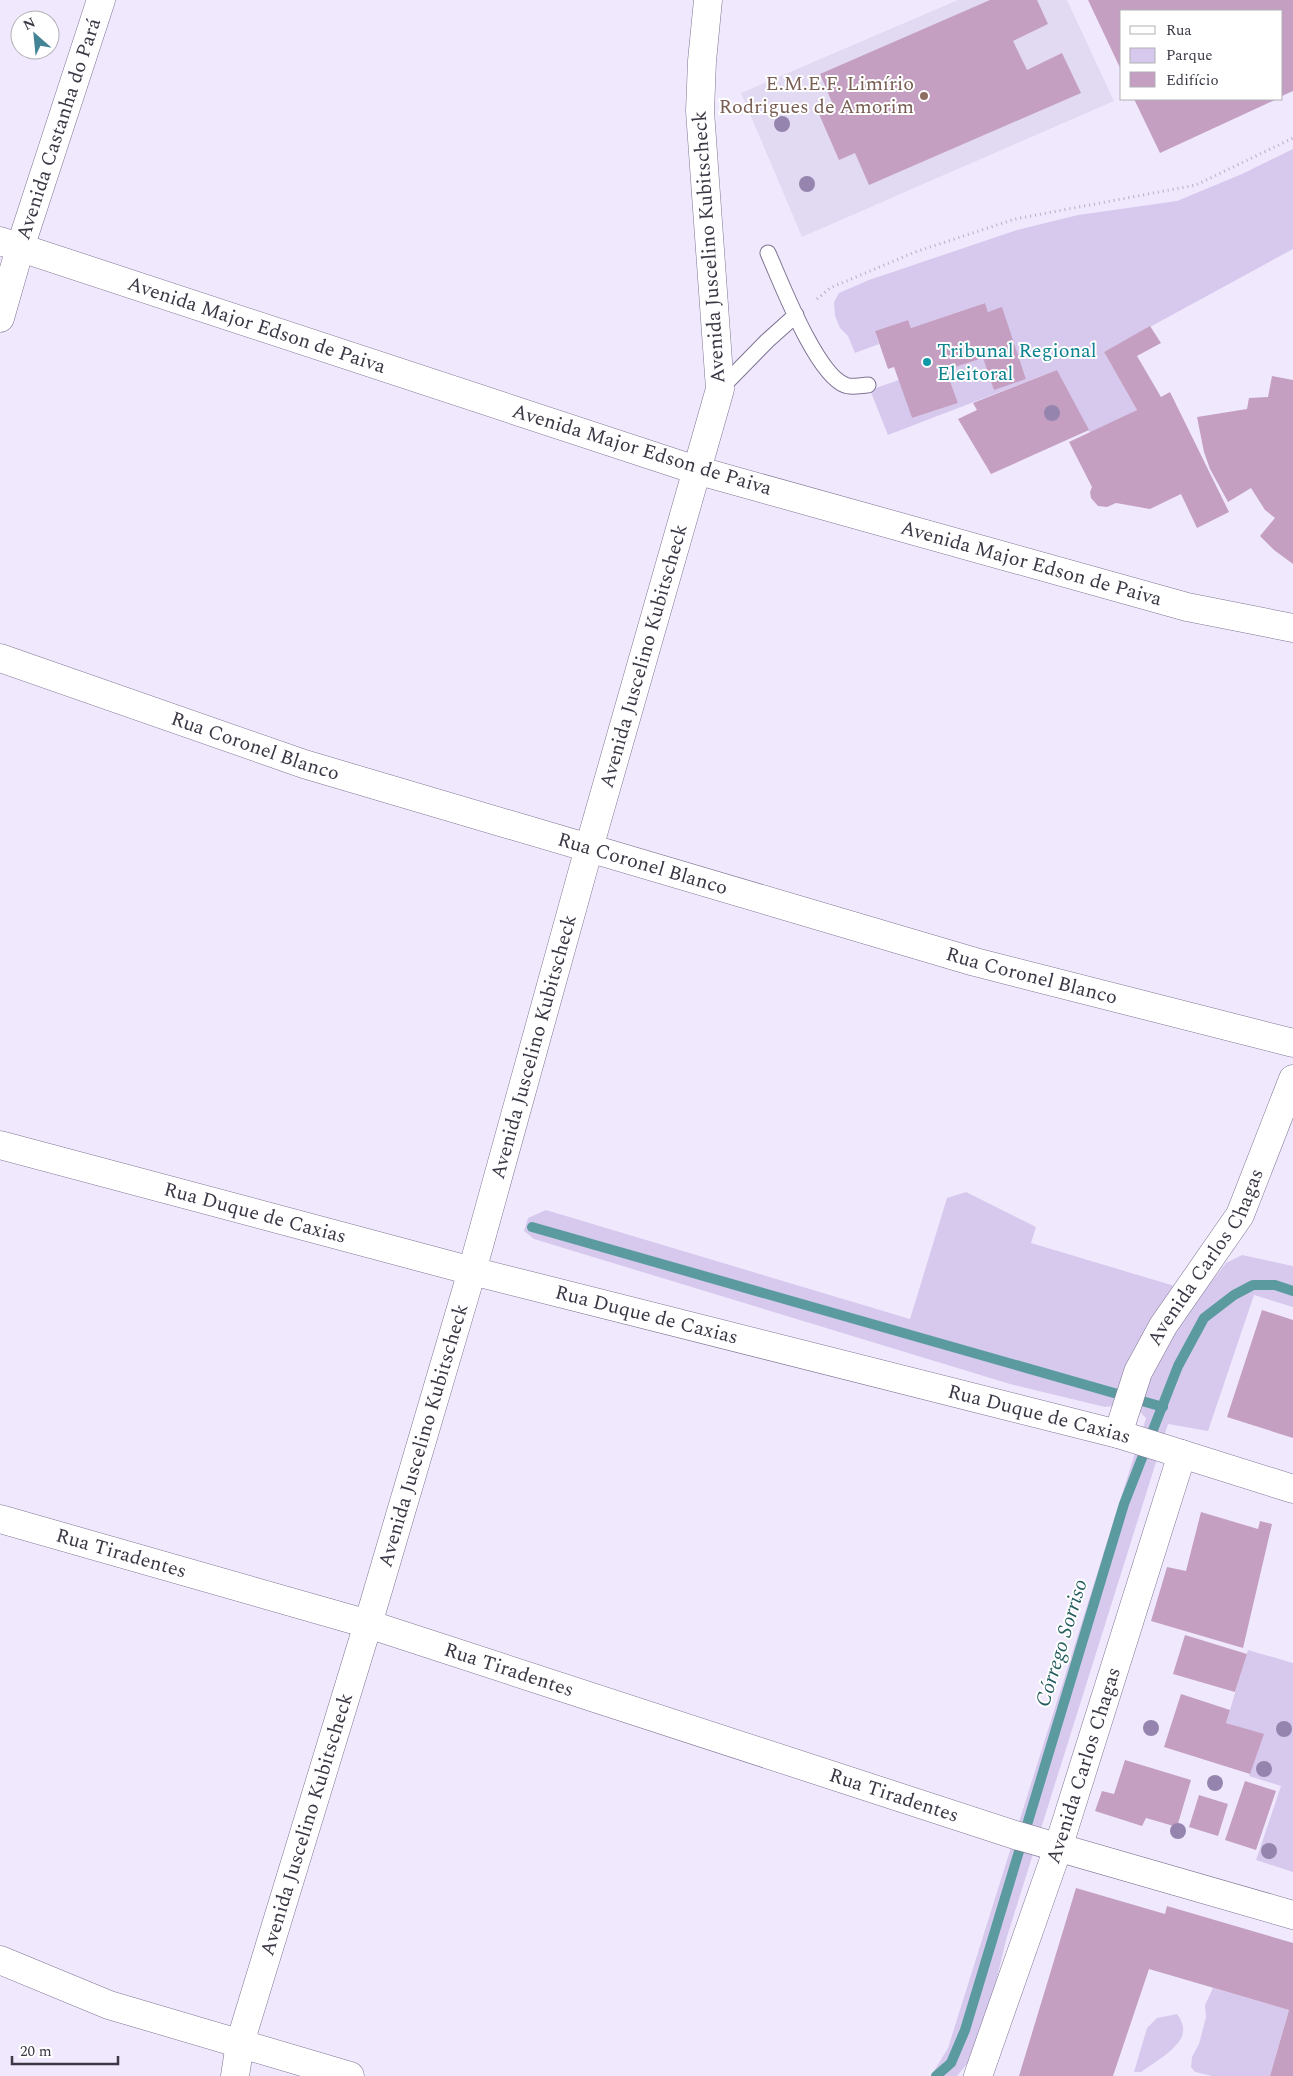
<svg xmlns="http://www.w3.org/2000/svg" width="1293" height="2076" font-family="Spectral,serif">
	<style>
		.built { fill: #e2daf3 }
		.green { fill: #d6c9ed }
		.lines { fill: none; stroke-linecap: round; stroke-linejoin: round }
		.stream { stroke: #5b9b9f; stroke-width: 10 }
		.building { fill: #c49fc2 }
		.service-casing { stroke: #7f7493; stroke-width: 17 }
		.minor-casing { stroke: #7f7493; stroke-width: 29 }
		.tertiary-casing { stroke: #7f7493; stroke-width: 29 }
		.path { stroke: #b6afc2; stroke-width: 3; stroke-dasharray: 1 4; stroke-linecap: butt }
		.service { stroke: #fff; stroke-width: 15 }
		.minor { stroke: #fff; stroke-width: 28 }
		.tertiary { stroke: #fff; stroke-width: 28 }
		.tree { fill: #9585ae }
		.education-dot { fill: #8d6e63; stroke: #fff; stroke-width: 2 }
		.culture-dot { fill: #0f9aa8; stroke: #fff; stroke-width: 2 }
		.labels { text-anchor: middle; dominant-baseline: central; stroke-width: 4; stroke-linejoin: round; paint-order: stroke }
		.education-label { font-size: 20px; fill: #785e54; stroke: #fff; text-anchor: end }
		.street-label { font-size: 20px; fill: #3c3745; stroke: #fff }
		.culture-label { font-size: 20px; fill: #0d838f; stroke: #fff; text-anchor: start }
		.water-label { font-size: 21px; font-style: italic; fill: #255c5f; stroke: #fff }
	</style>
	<rect width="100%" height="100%" fill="#f0e9fe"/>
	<path class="built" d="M958,0H1067L1114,101L802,237L741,93Z"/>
	<path class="green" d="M1293,149V249L1104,352L1137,410L1090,433L1057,370L888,435L870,390L899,380L912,418L958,403L946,370L983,358L994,389L1026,379L1002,308L988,312L985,303L911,328L908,320L875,331L879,344L855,353L848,336L840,328L835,316L834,302L839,293L869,280L1017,230L1078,215L1177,201L1242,174Z
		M966,1192L1036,1227L1031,1243L1178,1287L1113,1406L1105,1407L1010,1384L534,1239L524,1231L528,1218L546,1210L910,1319L947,1198Z
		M1242,1255L1293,1266V1307L1254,1295L1208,1431L1168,1424L1006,1940L985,2028L975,2054L957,2076H931L948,2048L1146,1418L1140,1412V1396L1164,1350L1191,1308L1226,1263Z
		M1248,1650L1293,1663V1872L1256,1860L1281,1786L1249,1776L1263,1735L1226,1723Z
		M1213,1988L1289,2010L1270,2076H1212L1195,2072L1191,2067L1192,2057L1199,2044L1206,2017L1205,2005Z
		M1177,2014C1181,2020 1184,2025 1183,2032C1182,2047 1152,2064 1141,2072H1134L1147,2028L1157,2018Z"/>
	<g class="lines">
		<path class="stream" d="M532,1227L1163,1407
			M936,2076L951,2063L965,2030L1124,1504L1178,1366L1204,1318L1234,1295L1253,1285H1275L1293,1291"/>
	</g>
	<path class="building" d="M990,0H1037L1048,24L1013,41L1027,70L1062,53L1081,93L869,185L855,153L839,160L819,114L834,107L820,74Z
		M1088,0H1293V91L1282,96V11H1122V72Z
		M1134,99H1277L1160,153Z
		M985,303L988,312L1002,307L1026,379L994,390L983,358L946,370L958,403L912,418L894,367L888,369L875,331L908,320L911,328Z
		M1150,326L1161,343L1137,356L1161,397L1170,392L1229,512L1197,528L1181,494L1150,509L1116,503L1107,507L1098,506L1091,498L1090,492L1092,487L1069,442L1137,410L1104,352Z
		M1057,370L1089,430L991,474L958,419L977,410L973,403Z
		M1272,376L1293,380V564L1274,550L1260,536L1275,518L1265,510L1251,488L1228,502L1210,469L1204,452L1197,417L1247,409L1249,398L1268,397Z
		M1262,1310L1293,1320V1438L1227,1417Z
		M1201,1512L1258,1529L1260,1521L1272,1524L1243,1648L1151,1621L1167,1567L1186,1571Z
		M1185,1635L1247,1654L1235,1692L1173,1674Z
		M1181,1694L1230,1710L1226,1723L1264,1734L1250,1774L1164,1747Z
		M1125,1760L1191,1780L1177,1827L1146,1818L1142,1826L1095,1811L1102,1791L1114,1794Z
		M1245,1781L1276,1791L1256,1850L1225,1840Z
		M1199,1795L1228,1804L1218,1836L1189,1827Z
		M1076,1888L1165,1914L1167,1906L1293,1943V2076H1270L1289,2010L1149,1969L1113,2076H1019Z"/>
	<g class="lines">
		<defs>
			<path id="service" d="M768,253C781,282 816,374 845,385C851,388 862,385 868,385
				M720,389L767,341L796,315"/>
			<g id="minor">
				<path id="s1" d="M0,241L696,470"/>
				<path id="s2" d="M0,318L20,248L101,0"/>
				<path id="s3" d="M0,658L304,764L975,962L1293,1043"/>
				<path id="s4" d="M472,1271L1118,1434L1293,1489"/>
				<path id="s5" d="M1118,1434L1138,1372L1163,1326L1240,1215L1293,1079"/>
				<path id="s6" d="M0,1519L368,1624L1015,1835L1293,1915"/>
				<path d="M0,1960L109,2005L350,2076"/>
				<path id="s7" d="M978,2076L1058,1848L1182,1454"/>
			</g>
			<g id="tertiary">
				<path id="s8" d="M696,470L1187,607L1293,628"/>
				<path id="s9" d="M0,1145L472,1271"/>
				<path id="s10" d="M235,2076L240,2043L368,1624L472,1271L589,848L720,389L700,111L702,61L708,0"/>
			</g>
		</defs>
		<use href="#service" class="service-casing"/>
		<use href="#minor" class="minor-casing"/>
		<use href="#tertiary" class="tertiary-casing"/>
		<path class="path" d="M817,299L830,288L915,252L1015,219L1196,185L1293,138"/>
		<use href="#service" class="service"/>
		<use href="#minor" class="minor"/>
		<use href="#tertiary" class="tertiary"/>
	</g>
	<g class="tree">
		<circle cx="782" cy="124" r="8"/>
		<circle cx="807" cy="184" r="8"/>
		<circle cx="1052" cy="413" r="8"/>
		<circle cx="1151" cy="1728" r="8"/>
		<circle cx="1284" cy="1729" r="8"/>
		<circle cx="1264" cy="1769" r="8"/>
		<circle cx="1215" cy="1783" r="8"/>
		<circle cx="1178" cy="1831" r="8"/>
		<circle cx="1269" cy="1851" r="8"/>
	</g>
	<circle class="education-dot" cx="924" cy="96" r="5"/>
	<circle class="culture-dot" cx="927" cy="362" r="5"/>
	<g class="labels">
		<g class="education-label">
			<text x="914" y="84">E.M.E.F. Limírio<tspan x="914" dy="23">Rodrigues de Amorim</tspan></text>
		</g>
		<g class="street-label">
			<text stroke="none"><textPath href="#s2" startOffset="198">Avenida Castanha do Pará</textPath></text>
			<text transform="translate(709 247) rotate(-94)">Avenida Juscelino Kubitscheck</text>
			<text stroke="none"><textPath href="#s1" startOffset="270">Avenida Major Edson de Paiva</textPath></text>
			<text transform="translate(642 450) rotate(17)">Avenida Major Edson de Paiva</text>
			<text stroke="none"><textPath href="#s8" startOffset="348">Avenida Major Edson de Paiva</textPath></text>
			<text stroke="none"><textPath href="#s10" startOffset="1478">Avenida Juscelino Kubitscheck</textPath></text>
			<text stroke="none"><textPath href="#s3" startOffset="270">Rua Coronel Blanco</textPath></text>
			<text stroke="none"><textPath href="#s3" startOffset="675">Rua Coronel Blanco</textPath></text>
			<text stroke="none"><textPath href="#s3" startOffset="1080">Rua Coronel Blanco</textPath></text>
			<text stroke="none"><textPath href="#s10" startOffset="1072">Avenida Juscelino Kubitscheck</textPath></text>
			<text stroke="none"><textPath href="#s9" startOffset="264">Rua Duque de Caxias</textPath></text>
			<text stroke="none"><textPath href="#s5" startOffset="199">Avenida Carlos Chagas</textPath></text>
			<text stroke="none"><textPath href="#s4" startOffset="180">Rua Duque de Caxias</textPath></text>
			<text stroke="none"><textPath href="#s4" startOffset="585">Rua Duque de Caxias</textPath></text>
			<text stroke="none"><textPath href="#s10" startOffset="668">Avenida Juscelino Kubitscheck</textPath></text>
			<text stroke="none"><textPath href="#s6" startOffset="126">Rua Tiradentes</textPath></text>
			<text stroke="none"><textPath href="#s6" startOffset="531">Rua Tiradentes</textPath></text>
			<text stroke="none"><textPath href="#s7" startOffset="328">Avenida Carlos Chagas</textPath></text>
			<text stroke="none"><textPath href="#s6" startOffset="936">Rua Tiradentes</textPath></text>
			<text stroke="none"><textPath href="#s10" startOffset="262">Avenida Juscelino Kubitscheck</textPath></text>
		</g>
		<g class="culture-label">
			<text x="937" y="351">Tribunal Regional<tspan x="937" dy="23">Eleitoral</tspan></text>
		</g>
		<g class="water-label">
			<text transform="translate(1062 1643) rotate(-73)">Córrego Sorriso</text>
		</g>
	</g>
	<rect x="1120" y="10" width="162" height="90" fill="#ffffff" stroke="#b1afb5"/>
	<rect x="1130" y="26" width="25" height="8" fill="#ffffff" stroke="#b1afb5"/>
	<text x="1166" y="35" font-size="15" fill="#3c3745">Rua</text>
	<rect x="1130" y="48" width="25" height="15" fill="#d6c9ed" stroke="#b1afb5"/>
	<text x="1166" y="60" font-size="15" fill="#3c3745">Parque</text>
	<rect x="1130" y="72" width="25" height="15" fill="#c49fc2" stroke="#b1afb5"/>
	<text x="1166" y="85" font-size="15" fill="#3c3745">Edifício</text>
	<g transform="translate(35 35) rotate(333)"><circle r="24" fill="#ffffff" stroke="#b1afb5"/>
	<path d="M0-4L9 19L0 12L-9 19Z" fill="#438497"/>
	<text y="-8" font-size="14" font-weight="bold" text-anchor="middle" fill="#3c3745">N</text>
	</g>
	<path d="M12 2056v8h106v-8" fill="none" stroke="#3c3745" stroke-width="2.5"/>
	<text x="20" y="2056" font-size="15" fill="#3c3745" stroke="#ffffff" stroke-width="4" paint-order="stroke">20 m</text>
</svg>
